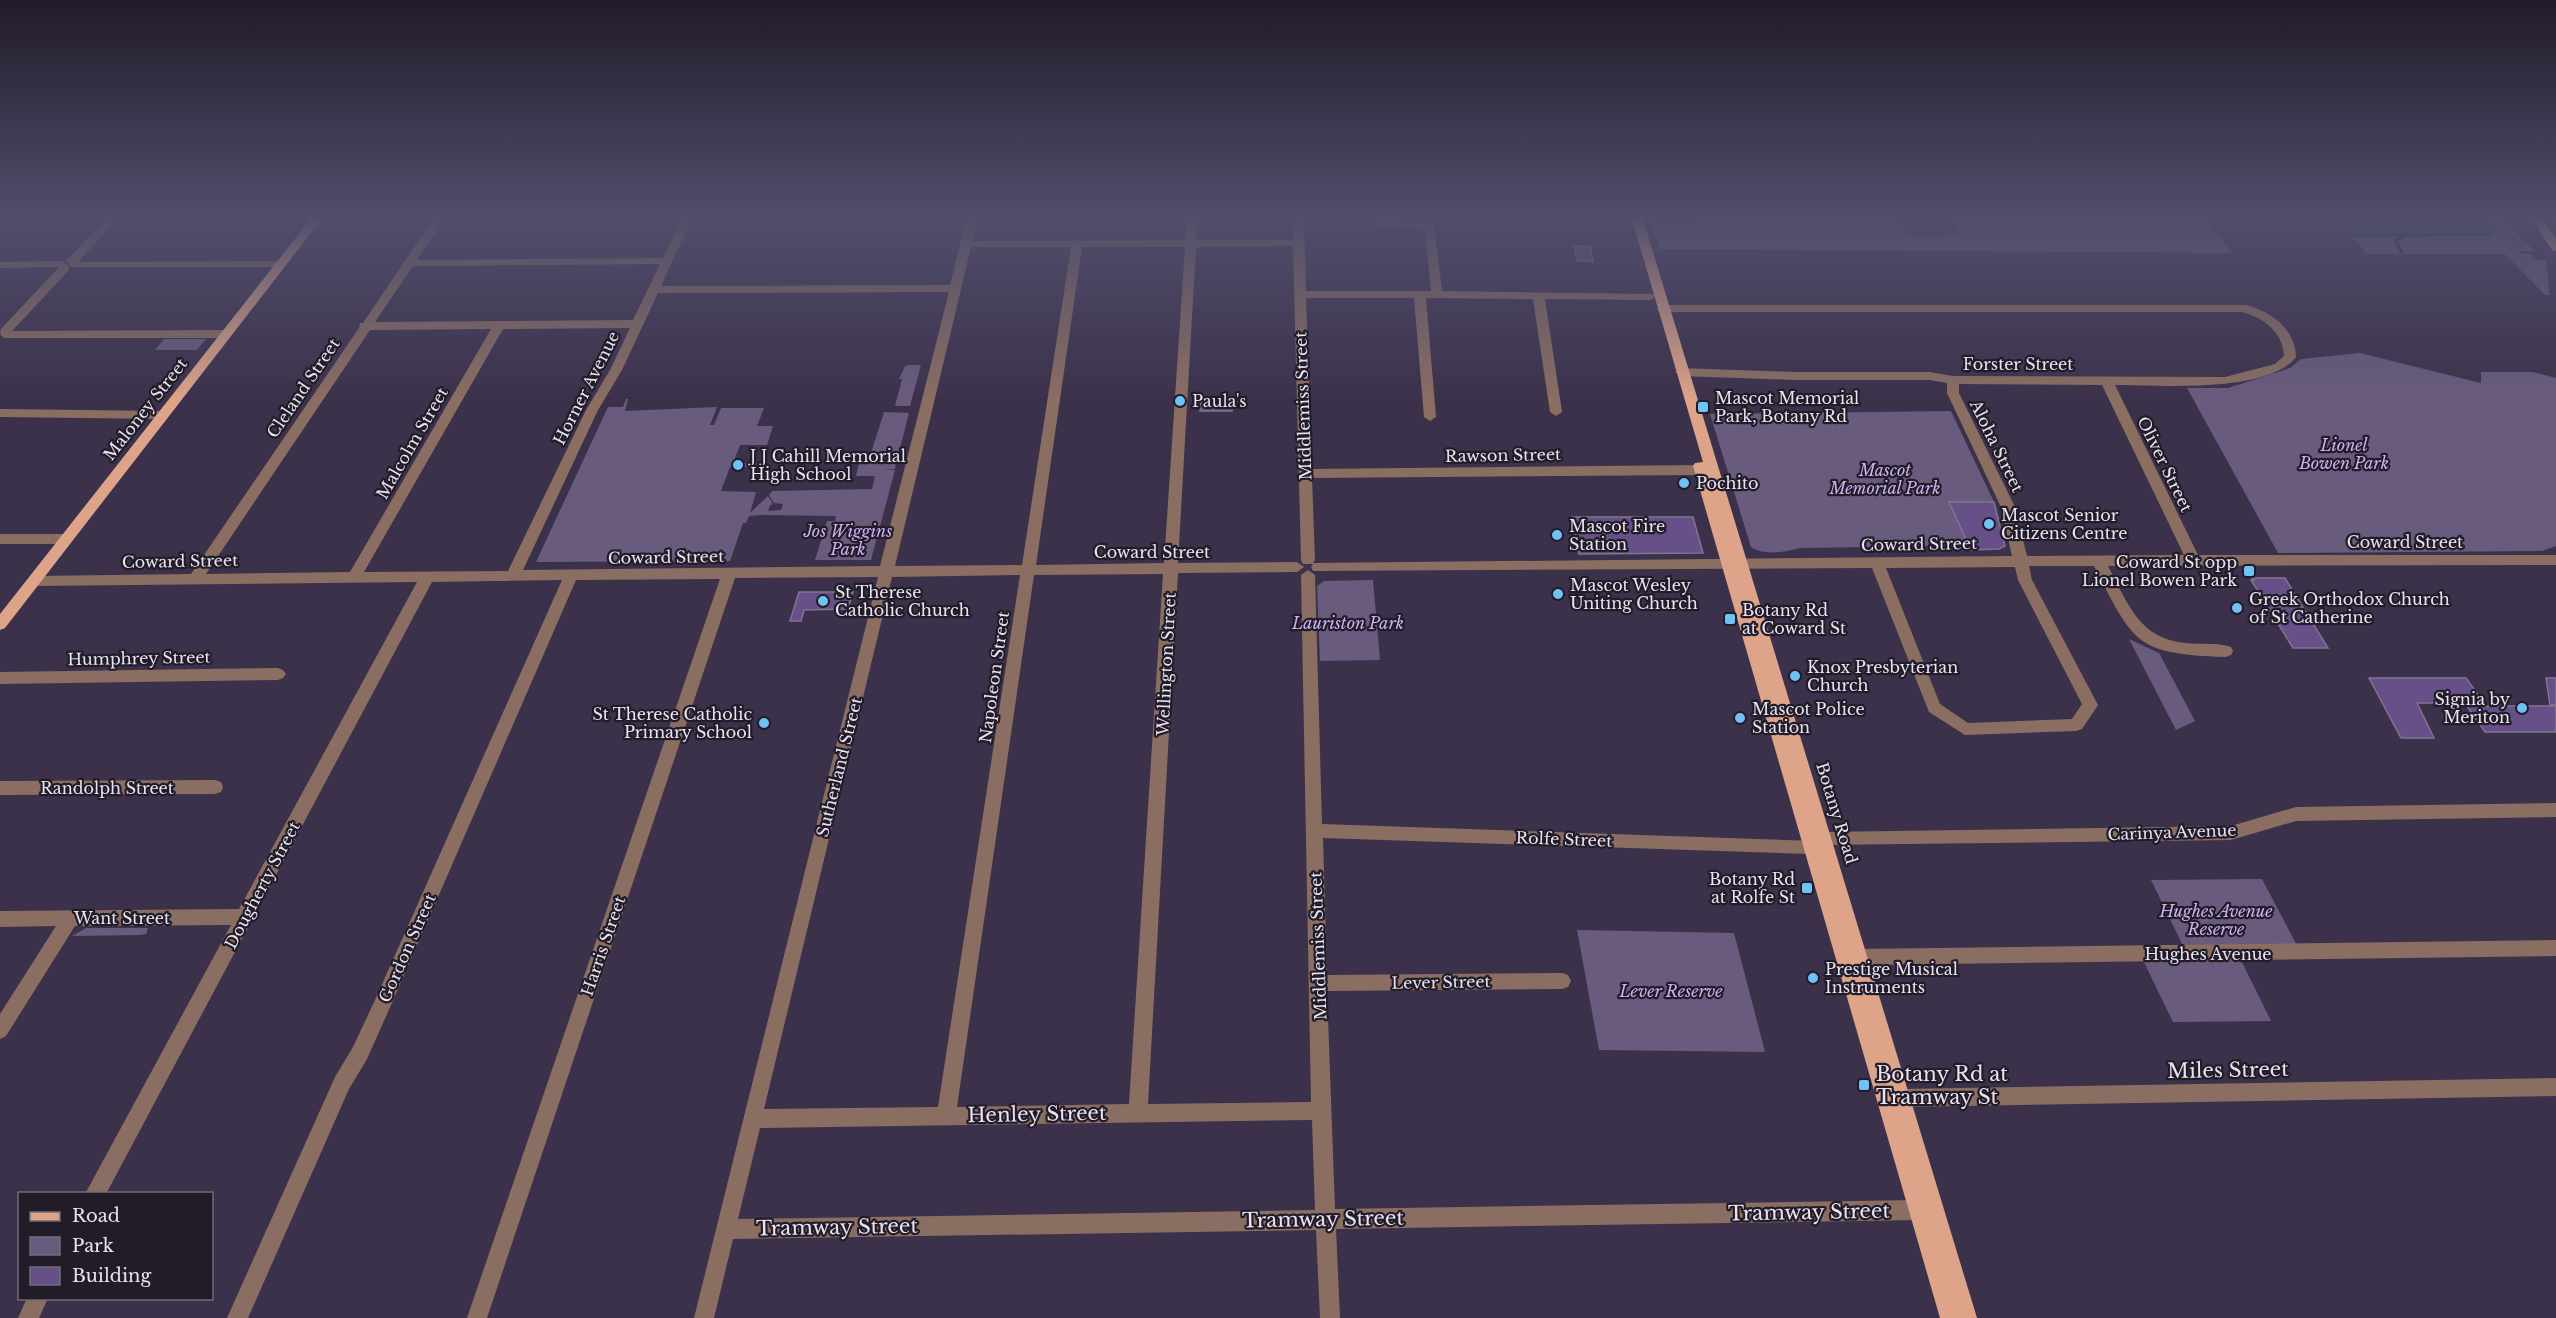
<svg xmlns="http://www.w3.org/2000/svg" width="2556" height="1318" font-family="'Libre Baskerville',serif">
	<style>
		.green { fill: #695b7d }
		.lines { fill: none; stroke-linecap: round; stroke-linejoin: round }
		.stream { stroke: #0b2a2d; stroke-width: 3 }
		.building { fill: #674f87; stroke: #807591; stroke-width: 1.5 }
		.minor { fill: #8b6e62; fill-rule: evenodd }
		.major { fill: #dda489; fill-rule: evenodd }
		.poi-dot { fill: #6fc2f4; stroke: #211c28; stroke-width: 2 }
		.labels { text-anchor: middle; dominant-baseline: central; stroke-width: 4.5; stroke-linejoin: round; paint-order: stroke }
		.street-label { font-size: 16px; fill: #e8e2f2; stroke: #211c28 }
		.poi-label { font-size: 16px; fill: #e8e2f2; stroke: #211c28; text-anchor: start }
		.park-label { font-size: 16px; font-style: italic; fill: #ccb1f4; stroke: #211c28 }
		.near-street-label { font-size: 20px; fill: #e8e2f2; stroke: #211c28 }
		.near-poi-label { font-size: 20px; fill: #e8e2f2; stroke: #211c28; text-anchor: start }
	</style>
	<rect width="100%" height="100%" fill="#3c314b"/>
	<path class="green" d="M1649,216H1658L1661,226L1696,225L1693,216H1897L1907,236L1960,235L1951,219L1909,220L1908,216H2202L2233,253L1660,249Z
		M2496,232L2522,254H2530L2536,260H2546L2550,295H2545L2505,254H2367L2350,235Z
		M164,339H206L197,350H155Z
		M2360,353L2481,383V372H2533L2556,378V546L2542,551L2278,553L2187,388H2228L2290,368L2301,359Z
		M909,365H921L910,406H895L902,379H899L905,366Z
		M626,399H628L625,411L717,407L710,425H714L721,408H764L757,426H773L767,445H740L733,463H761L759,467H730L721,491L756,492L750,513L768,496L773,504L770,505L768,511L781,510L783,504L774,503L769,495L772,491L872,489L875,476H856L859,463L896,462L895,469H883L895,470L871,560H815L827,521H835L836,516L760,515L749,516L746,523H743L730,561L536,562L608,407H623Z
		M1951,411L1994,502H1949L1971,550L1959,551L1941,546L1800,548C1785,552 1764,556 1751,547L1710,414Z
		M884,412L909,413L898,456H870Z
		M1373,580L1380,660L1320,661L1317,586L1324,581Z
		M2129,639L2159,653L2195,721L2176,730Z
		M2262,879L2301,953L2238,954L2271,1021L2173,1022L2140,954H2187L2151,880Z
		M86,928H148L146,934L140,935L72,936Z
		M1577,930L1734,933L1765,1052L1599,1050Z"/>
	<g class="lines">
		<path class="stream" d="M2354,236L2491,234
			M2402,237L2396,241L2402,252"/>
	</g>
	<path class="building" d="M2478,216H2497L2532,250H2519Z
		M1574,246H1590L1593,261H1577Z
		M1232,401V411H1200L1201,402Z
		M1949,502H1994L2005,546L1999,549L1971,550Z
		M1572,517H1693L1703,553L1579,554Z
		M2252,578H2285L2328,648H2293L2251,580H2254Z
		M799,592H853L848,609L804,610L801,621H790Z
		M2369,678H2466L2486,706H2556V732H2485L2465,703H2417L2434,738H2401Z
		M2546,678H2556V705H2550Z"/>
	<g class="lines">
		<path class="minor" d="M109,216H120L78,262L282,261L288,264L282,267H71L66,261L68,259Z
			M435,216H446L417,260L663,258L682,216H693L661,286L950,285L967,216H978L973,241L1185,240L1186,216H1197L1196,240H1293V216H1304L1306,291H1431L1425,229L1380,226L1378,216H1389V221L1434,224L1442,291L1654,294V298L1650,300L1545,299L1562,412L1556,416L1550,412L1533,299L1426,298L1436,417L1430,421L1424,417L1414,298H1306L1312,469L1701,465L1708,470L1701,475L1312,478L1315,560L1313,563L2012,556L2001,507L1947,393V383L1930,380H1796L1681,376L1675,372L1681,368L1796,372H1930L1953,376L2225,377L2275,364L2284,356C2283,332 2264,318 2242,312H1659L1657,309L1663,305H2247C2273,313 2295,329 2296,357C2268,394 2159,385 2115,385L2198,555H2556V565L2108,566C2128,603 2138,638 2185,643C2200,645 2217,642 2231,647L2233,651L2231,655L2226,657C2134,654 2134,643 2094,566H2029L2032,580L2098,705L2082,729L2076,731L1965,735L1929,712L1872,568L1313,571L1311,567L1313,564H1303L1301,560L1293,246L1196,247L1178,563L1297,562L1304,567L1297,572L1178,573L1148,1104L1311,1102L1301,575L1308,570L1315,575L1322,824L1815,841L1816,834L1822,832L2231,826L2296,807L2556,803V817L2296,821L2231,840L1819,845L1818,852L1812,854L1323,838L1327,975L1562,973L1568,975L1571,981L1568,987L1562,989L1327,991L1335,1209L1918,1200L1925,1203L1928,1210L1925,1217L1918,1220L1336,1229L1340,1318H1320L1316,1230L733,1239L714,1318H694L878,577L735,578L487,1318H467L720,579L576,580L391,1005L367,1059L349,1089L248,1318H227L335,1077L353,1047L375,1000L562,580L432,582L106,1194H85L231,925L75,926L6,1036L0,1039V1014L56,926L0,927V911L239,909L417,582L34,586L27,581L34,576L191,574L359,328L360,323H363ZM971,247H1071L1022,565L895,566ZM1082,247H1185L1164,563L1036,565ZM660,264L633,320L375,322L413,266ZM949,292L880,566L523,570L598,410L622,370L658,293ZM630,328L610,370L586,410L508,571L364,572L503,329ZM491,329L350,572L206,574L370,330ZM1959,384L2102,385L2184,555L2027,556L2015,507L1959,393ZM2015,567L2018,580L2082,704L2072,719L1968,723L1940,704L1886,568ZM1163,574L1129,1104L957,1107L1034,575ZM1020,575L938,1107L764,1109L892,577ZM1312,1120L1315,1210L738,1219L760,1128Z
			M62,261L69,266V270L12,331L226,330L232,334L226,338H4L0,334L1,329L59,267L0,268V262Z
			M0,409L163,411L169,415L163,419L0,417Z
			M0,534H66L73,539L66,544H0Z
			M278,668L283,670L286,674L283,678L278,680L0,684V672Z
			M215,780L221,782L223,787L221,792L215,794L0,795V781Z
			M2556,940V956L1859,965L1853,963L1850,957L1853,951L1859,949Z
			M2556,1078V1096L1901,1107L1894,1104L1892,1098L1894,1092L1901,1089Z
			M27,1298H48L39,1318H18Z"/>
		<path class="major" d="M313,216H324L5,628L0,630V614Z
			M1631,216H1642L1977,1318H1940L1693,466L1695,463L1703,462Z
			M2530,216H2541L2556,239V251L2552,250Z
			M2549,216H2556V222L2552,221Z"/>
	</g>
	<linearGradient id="sky" x2="0" y2="1"><stop stop-color="#211b29"/><stop offset="0.54" stop-color="#504e6c"/><stop offset="1" stop-color="#504e6c" stop-opacity="0"/></linearGradient>
	<rect width="2556" height="401" fill="url(#sky)"/>
	<g class="poi-dot">
		<circle cx="1180" cy="401" r="6"/>
		<rect x="1697" y="401" width="12" height="12" rx="3"/>
		<circle cx="738" cy="465" r="6"/>
		<circle cx="1684" cy="483" r="6"/>
		<circle cx="1989" cy="524" r="6"/>
		<circle cx="1557" cy="535" r="6"/>
		<rect x="2243" y="565" width="12" height="12" rx="3"/>
		<circle cx="1558" cy="594" r="6"/>
		<circle cx="823" cy="601" r="6"/>
		<circle cx="2237" cy="608" r="6"/>
		<rect x="1724" y="613" width="12" height="12" rx="3"/>
		<circle cx="1795" cy="676" r="6"/>
		<circle cx="2522" cy="708" r="6"/>
		<circle cx="1740" cy="718" r="6"/>
		<circle cx="764" cy="723" r="6"/>
		<rect x="1801" y="882" width="12" height="12" rx="3"/>
		<circle cx="1813" cy="978" r="6"/>
		<rect x="1858" y="1079" width="12" height="12" rx="3"/>
	</g>
	<g class="labels">
		<g class="street-label">
			<text x="2018" y="364">Forster Street</text>
			<text transform="translate(303 388) rotate(-56)">Cleland Street</text>
			<text transform="translate(586 388) rotate(-63)">Horner Avenue</text>
			<text transform="translate(1303 406) rotate(-92)">Middlemiss Street</text>
			<text transform="translate(145 409) rotate(-52)">Maloney Street</text>
			<text transform="translate(412 443) rotate(-60)">Malcolm Street</text>
			<text transform="translate(1997 446) rotate(64)">Aloha Street</text>
			<text transform="translate(1503 455) rotate(-1)">Rawson Street</text>
			<text transform="translate(2165 464) rotate(64)">Oliver Street</text>
			<text x="2405" y="542">Coward Street</text>
			<text transform="translate(1919 544) rotate(-1)">Coward Street</text>
			<text x="1152" y="552">Coward Street</text>
			<text transform="translate(666 557) rotate(-1)">Coward Street</text>
			<text transform="translate(180 561) rotate(-1)">Coward Street</text>
			<text transform="translate(139 658) rotate(-1)">Humphrey Street</text>
			<text transform="translate(1166 664) rotate(-87)">Wellington Street</text>
			<text transform="translate(994 677) rotate(-82)">Napoleon Street</text>
			<text transform="translate(839 767) rotate(-76)">Sutherland Street</text>
			<text x="107" y="788">Randolph Street</text>
			<text transform="translate(1837 813) rotate(73)">Botany Road</text>
			<text transform="translate(2172 832) rotate(-2)">Carinya Avenue</text>
			<text transform="translate(1564 839) rotate(2)">Rolfe Street</text>
			<text transform="translate(262 885) rotate(-62)">Dougherty Street</text>
			<text x="122" y="918">Want Street</text>
			<text transform="translate(603 946) rotate(-71)">Harris Street</text>
			<text transform="translate(1318 946) rotate(-92)">Middlemiss Street</text>
			<text transform="translate(407 948) rotate(-66)">Gordon Street</text>
			<text x="2208" y="954">Hughes Avenue</text>
			<text transform="translate(1441 982) rotate(-1)">Lever Street</text>
		</g>
		<g class="poi-label">
			<text x="1715" y="398">Mascot Memorial<tspan x="1715" dy="18">Park, Botany Rd</tspan></text>
			<text x="1192" y="401">Paula's</text>
			<text x="750" y="456">J J Cahill Memorial<tspan x="750" dy="18">High School</tspan></text>
			<text x="1696" y="483">Pochito</text>
			<text x="2001" y="515">Mascot Senior<tspan x="2001" dy="18">Citizens Centre</tspan></text>
			<text x="1569" y="526">Mascot Fire<tspan x="1569" dy="18">Station</tspan></text>
			<text x="2237" y="562" text-anchor="end">Coward St opp<tspan x="2237" dy="18">Lionel Bowen Park</tspan></text>
			<text x="1570" y="585">Mascot Wesley<tspan x="1570" dy="18">Uniting Church</tspan></text>
			<text x="835" y="592">St Therese<tspan x="835" dy="18">Catholic Church</tspan></text>
			<text x="2249" y="599">Greek Orthodox Church<tspan x="2249" dy="18">of St Catherine</tspan></text>
			<text x="1742" y="610">Botany Rd<tspan x="1742" dy="18">at Coward St</tspan></text>
			<text x="1807" y="667">Knox Presbyterian<tspan x="1807" dy="18">Church</tspan></text>
			<text x="2510" y="699" text-anchor="end">Signia by<tspan x="2510" dy="18">Meriton</tspan></text>
			<text x="1752" y="709">Mascot Police<tspan x="1752" dy="18">Station</tspan></text>
			<text x="752" y="714" text-anchor="end">St Therese Catholic<tspan x="752" dy="18">Primary School</tspan></text>
			<text x="1795" y="879" text-anchor="end">Botany Rd<tspan x="1795" dy="18">at Rolfe St</tspan></text>
			<text x="1825" y="969">Prestige Musical<tspan x="1825" dy="18">Instruments</tspan></text>
		</g>
		<g class="park-label">
			<text x="2344" y="445">Lionel<tspan x="2344" dy="18">Bowen Park</tspan></text>
			<text x="1885" y="470">Mascot<tspan x="1885" dy="18">Memorial Park</tspan></text>
			<text x="848" y="531">Jos Wiggins<tspan x="848" dy="18">Park</tspan></text>
			<text x="1348" y="623">Lauriston Park</text>
			<text x="2216" y="911">Hughes Avenue<tspan x="2216" dy="18">Reserve</tspan></text>
			<text x="1671" y="991">Lever Reserve</text>
		</g>
		<g class="near-street-label">
			<text transform="translate(2228 1070) rotate(-1)">Miles Street</text>
			<text transform="translate(1037 1114) rotate(-1)">Henley Street</text>
			<text transform="translate(1809 1212) rotate(-1)">Tramway Street</text>
			<text transform="translate(1323 1219) rotate(-1)">Tramway Street</text>
			<text transform="translate(837 1227) rotate(-1)">Tramway Street</text>
		</g>
		<g class="near-poi-label">
			<text x="1876" y="1074">Botany Rd at<tspan x="1876" dy="23">Tramway St</tspan></text>
		</g>
	</g>
	<rect x="18" y="1192" width="195" height="108" fill="#211c28" stroke="#716b79" stroke-width="1.5"/>
	<rect x="30" y="1212" width="30" height="9" fill="#dda489" stroke="#716b79" stroke-width="1.5"/>
	<text x="72" y="1222" font-size="18" fill="#e8e2f2">Road</text>
	<rect x="30" y="1237" width="30" height="18" fill="#695b7d" stroke="#716b79" stroke-width="1.5"/>
	<text x="72" y="1252" font-size="18" fill="#e8e2f2">Park</text>
	<rect x="30" y="1267" width="30" height="18" fill="#674f87" stroke="#716b79" stroke-width="1.5"/>
	<text x="72" y="1282" font-size="18" fill="#e8e2f2">Building</text>
</svg>
